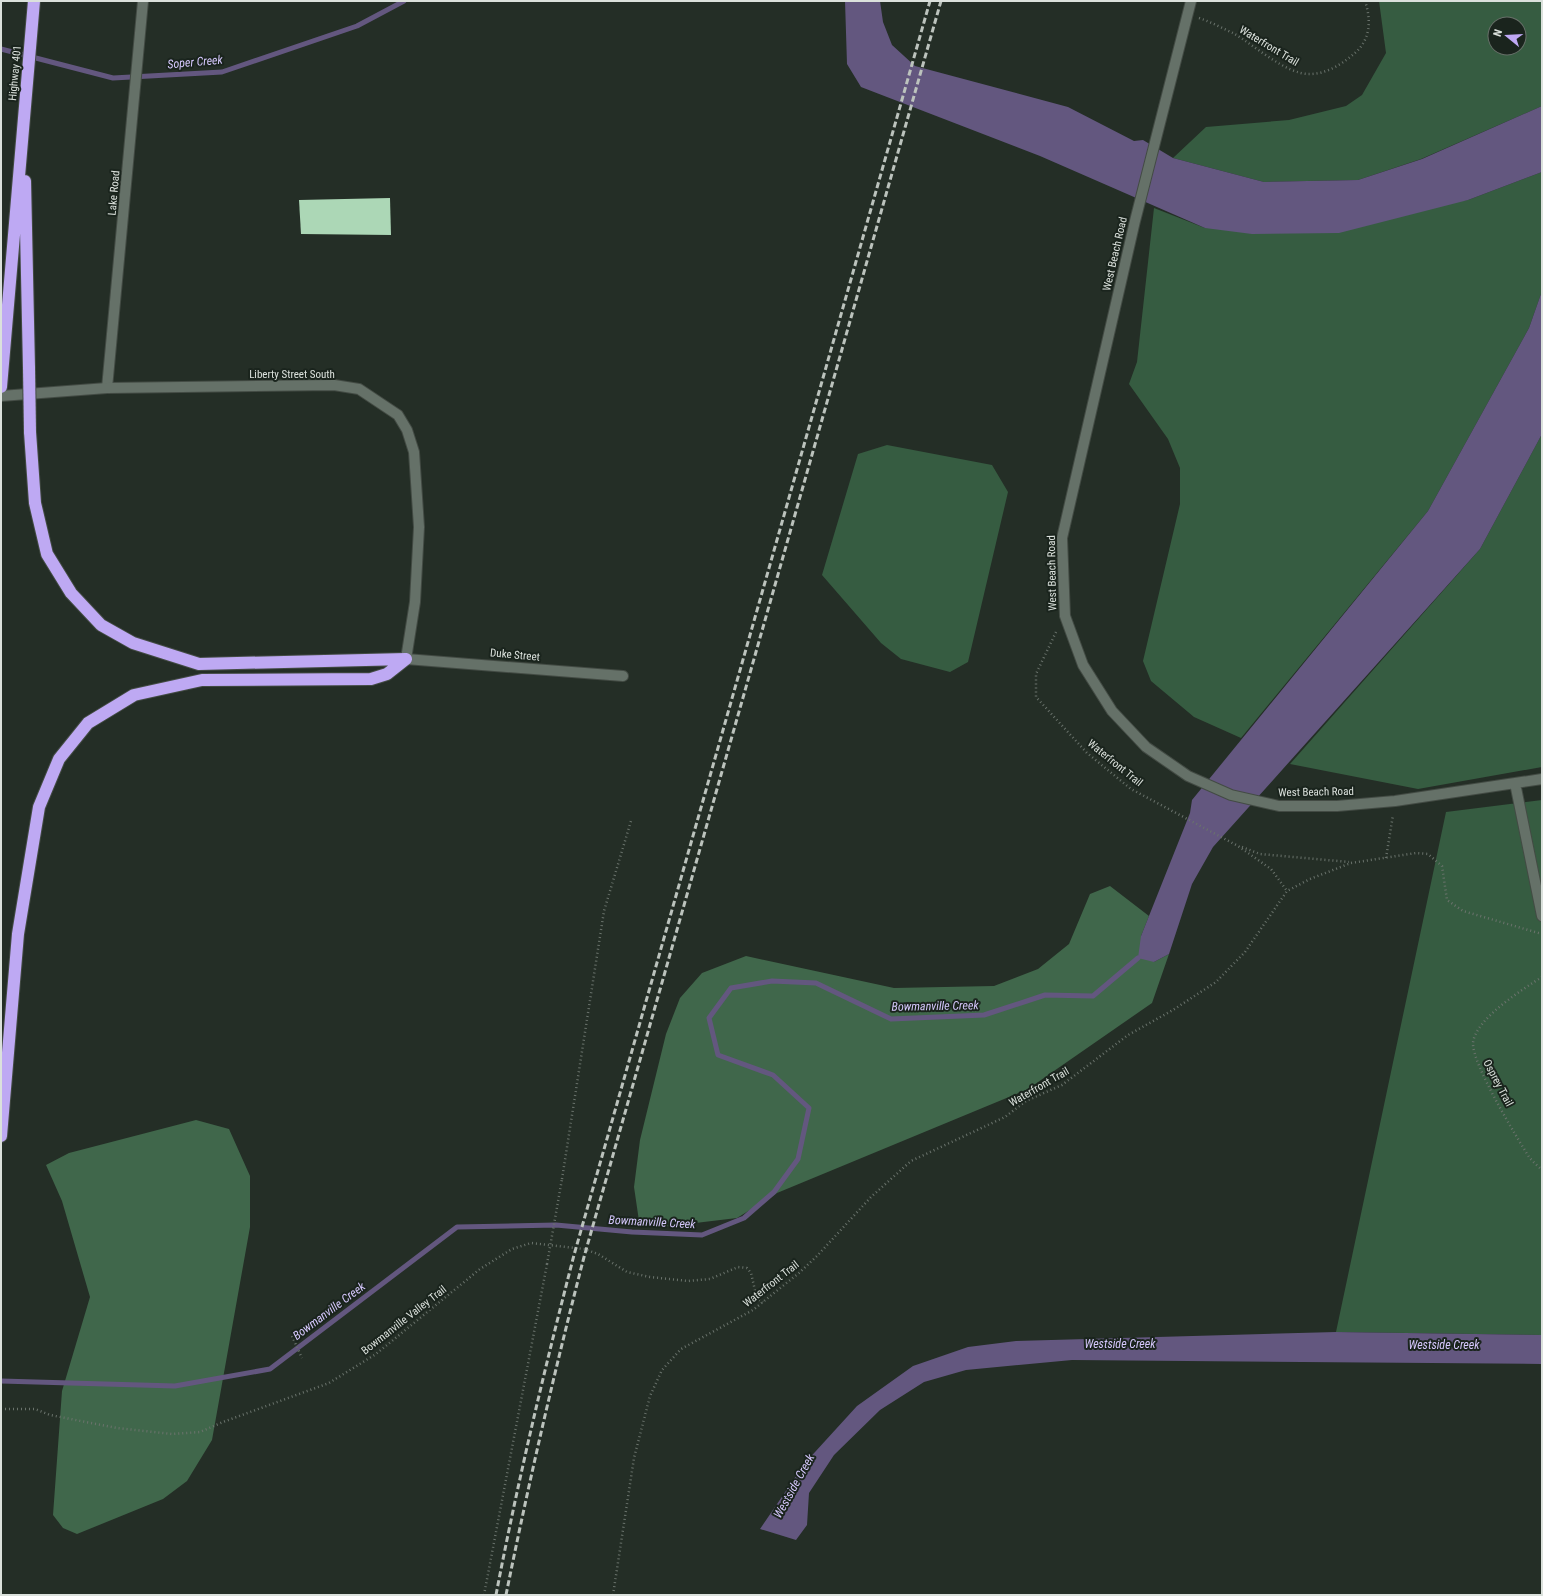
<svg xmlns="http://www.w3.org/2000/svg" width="1543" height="1596" font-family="'Roboto Condensed',sans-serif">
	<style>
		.green { fill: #365c41; fill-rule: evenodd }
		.forest { fill: #40674b }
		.water { fill: #63577f }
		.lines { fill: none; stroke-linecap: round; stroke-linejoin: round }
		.stream { stroke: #63577f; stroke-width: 5 }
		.building { fill: #acd7b6 }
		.minor-casing { stroke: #434b44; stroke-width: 12 }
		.tertiary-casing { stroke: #434b44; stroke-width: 12 }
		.secondary-casing { stroke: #434b44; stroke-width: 12 }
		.motorway-casing { stroke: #434b44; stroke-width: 14 }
		.path { stroke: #6a736c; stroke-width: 2.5; stroke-dasharray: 1 3; stroke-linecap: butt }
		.minor { stroke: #657168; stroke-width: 10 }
		.tertiary { stroke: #657168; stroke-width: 10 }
		.secondary { stroke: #657168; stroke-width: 10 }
		.motorway { stroke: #bea9f3; stroke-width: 12 }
		.rail { stroke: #bcc3bd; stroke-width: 3; stroke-dasharray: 6 3; stroke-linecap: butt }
		.motorway-bridge-casing { stroke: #434b44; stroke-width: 14; stroke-linecap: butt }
		.path-bridge { stroke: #6a736c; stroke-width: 2.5; stroke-dasharray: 1 3; stroke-linecap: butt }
		.motorway-bridge { stroke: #bea9f3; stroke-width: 12 }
		.labels { text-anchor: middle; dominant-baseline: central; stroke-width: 4; stroke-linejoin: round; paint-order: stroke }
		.street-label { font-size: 11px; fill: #dbe1dc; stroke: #1a241d }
		.water-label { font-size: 12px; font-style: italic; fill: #d6c8fd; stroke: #1a241d }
	</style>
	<rect width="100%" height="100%" fill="#242e26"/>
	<path class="green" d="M1379,1H1542V106L1421,159L1358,180L1264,182L1173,158L1206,127L1289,120L1346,106L1362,95L1386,53ZM1495,24H1519V48H1495Z
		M1542,172V291L1529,328L1428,511L1241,738L1194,717L1151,681L1143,661L1180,504V468L1168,439L1129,384L1137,362L1154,208L1205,228L1468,200Z
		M1542,434V767L1418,789L1290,764L1480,549Z
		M887,445L992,465L1008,492L968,662L950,672L901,659L881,643L822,575L858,454Z
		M1542,800V1335L1336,1332L1446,812Z"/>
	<path class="forest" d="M1110,886L1149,916L1141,936L1154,962L1169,954L1152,1003L1028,1089L777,1193L737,1218L662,1227L639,1221L634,1187L640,1140L666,1034L680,998L702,973L746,956L894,988L994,986L1038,969L1069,944L1090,894Z
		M196,1120L229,1129L250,1176V1227L212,1440L187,1481L163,1499L77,1534L63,1528L53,1515L62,1391L90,1297L62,1201L46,1165L69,1153Z"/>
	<path class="water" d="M845,1H880L883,22L892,45L915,66L1068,107L1134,141L1143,140L1173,158L1264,182L1358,180L1422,159L1542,106V172L1468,200L1339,233L1252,234L1205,228L1040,156L861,87L847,64Z
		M1542,291V434L1480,549L1213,847L1192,884L1169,954L1154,962L1138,958L1141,936L1190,813L1192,800L1428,511L1529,328Z
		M1336,1332L1542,1335V1364L1072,1360L966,1370L924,1382L880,1410L834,1455L809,1493L807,1525L796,1540L760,1529L805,1463L857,1406L913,1366L968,1347L1016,1341Z"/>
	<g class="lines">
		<path class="stream" d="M1,49L113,78L222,72L357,26L404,1
			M1,1381L175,1386L270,1369L457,1227L556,1225L632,1232L702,1235L744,1218L774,1192L798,1159L809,1108L773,1075L718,1055L709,1018L731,988L772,981L816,983L891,1019L984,1015L1045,995L1093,996L1138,958"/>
	</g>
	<path class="building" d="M390,198L391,235L301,234L299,200Z"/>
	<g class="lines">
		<defs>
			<path id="minor" d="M1191,1L1135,221L1062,538L1065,616L1083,665L1112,711L1146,747L1188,776L1231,795L1279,806H1337L1395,801L1542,779
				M406,659L623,676
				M1515,783L1542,916"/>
			<path id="tertiary" d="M107,388L143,1"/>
			<path id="secondary" d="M1,396L107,388L334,385L359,389L398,415L407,430L414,452L419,527L415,602L406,659"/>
			<path id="motorway" d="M25,181L29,368
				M1,387L34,1
				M30,432L35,503L47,554L71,593L101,625L133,643L199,664L406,659
				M1,1136L18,934L39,807L59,759L88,723L134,695L202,680L371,679L387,674L406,659"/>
		</defs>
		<use href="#minor" class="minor-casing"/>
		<use href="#tertiary" class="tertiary-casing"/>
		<use href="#secondary" class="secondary-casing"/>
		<use href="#motorway" class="motorway-casing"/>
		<path class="path" d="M1199,18C1211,22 1222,28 1233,33C1254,45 1287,75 1310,74C1327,74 1344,63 1356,52C1371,38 1371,19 1365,1
			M1056,632L1036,674V697L1087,753L1131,789L1238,846L1271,869L1287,891
			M1242,847L1260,854L1349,862
			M1386,858L1393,815
			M1542,977C1523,989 1475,1019 1473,1043C1472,1064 1516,1136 1529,1157C1533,1162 1538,1166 1542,1170
			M562,1179L604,911L631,821
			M292,1336L302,1358
			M1,1409H35L50,1415L117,1428L172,1434L200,1432L223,1422L329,1383L376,1354L480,1269L512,1249L531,1243L584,1249L598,1254L627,1272L650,1277L688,1281L710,1279L738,1267L747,1268L751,1273L757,1299L763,1302
			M484,1595L547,1264
			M613,1595L634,1458L650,1396L662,1370L681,1349L753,1310L799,1273L817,1256L871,1197L911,1161L1005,1117L1026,1101L1062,1085L1128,1035L1173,1010L1216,982L1245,952L1287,891L1310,879L1351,863L1416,853L1428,854L1442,866L1447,900L1463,911L1542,934"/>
		<use href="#minor" class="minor"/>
		<use href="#tertiary" class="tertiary"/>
		<use href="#secondary" class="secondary"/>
		<use href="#motorway" class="motorway"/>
		<path class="rail" d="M496,1595C518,1480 545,1367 574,1255L930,1
			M506,1595C529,1481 555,1369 584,1257L941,1"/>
		<defs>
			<path id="motorway-bridge" d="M29,368L30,432"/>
		</defs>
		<use href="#motorway-bridge" class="motorway-bridge-casing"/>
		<path class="path-bridge" d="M547,1264L562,1179"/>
		<use href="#motorway-bridge" class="motorway-bridge"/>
	</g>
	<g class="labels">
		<g class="street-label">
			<text transform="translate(1269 46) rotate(31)">Waterfront Trail</text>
			<text transform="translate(15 73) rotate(-85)">Highway 401</text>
			<text transform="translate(114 193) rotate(-85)">Lake Road</text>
			<text transform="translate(1115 254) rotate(-77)">West Beach Road</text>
			<text x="292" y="374">Liberty Street South</text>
			<text transform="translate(1052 573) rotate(-91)">West Beach Road</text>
			<text transform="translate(515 655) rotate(5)">Duke Street</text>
			<text transform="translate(1115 763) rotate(39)">Waterfront Trail</text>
			<text transform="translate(1316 792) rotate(-1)">West Beach Road</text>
			<text transform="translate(1498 1083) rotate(62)">Osprey Trail</text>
			<text transform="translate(1039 1087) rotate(-30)">Waterfront Trail</text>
			<text transform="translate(771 1284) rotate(-38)">Waterfront Trail</text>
			<text transform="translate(404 1320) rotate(-38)">Bowmanville Valley Trail</text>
		</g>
		<g class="water-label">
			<text transform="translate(195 62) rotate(-5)">Soper Creek</text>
			<text transform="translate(935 1006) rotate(-1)">Bowmanville Creek</text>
			<text transform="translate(652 1222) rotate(3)">Bowmanville Creek</text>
			<text transform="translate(329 1311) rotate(-37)">Bowmanville Creek</text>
			<text x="1120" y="1344">Westside Creek</text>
			<text x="1444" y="1345">Westside Creek</text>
			<text transform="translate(794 1486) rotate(-61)">Westside Creek</text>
		</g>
	</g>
	<rect width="1543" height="1596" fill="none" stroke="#dbe1dc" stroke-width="4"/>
	<g transform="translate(1507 36) rotate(288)"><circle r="19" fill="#1a241d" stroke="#677069"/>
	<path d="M0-3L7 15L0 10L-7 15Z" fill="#bfa9f4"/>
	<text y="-6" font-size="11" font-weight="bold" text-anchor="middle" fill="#dbe1dc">N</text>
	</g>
</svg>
